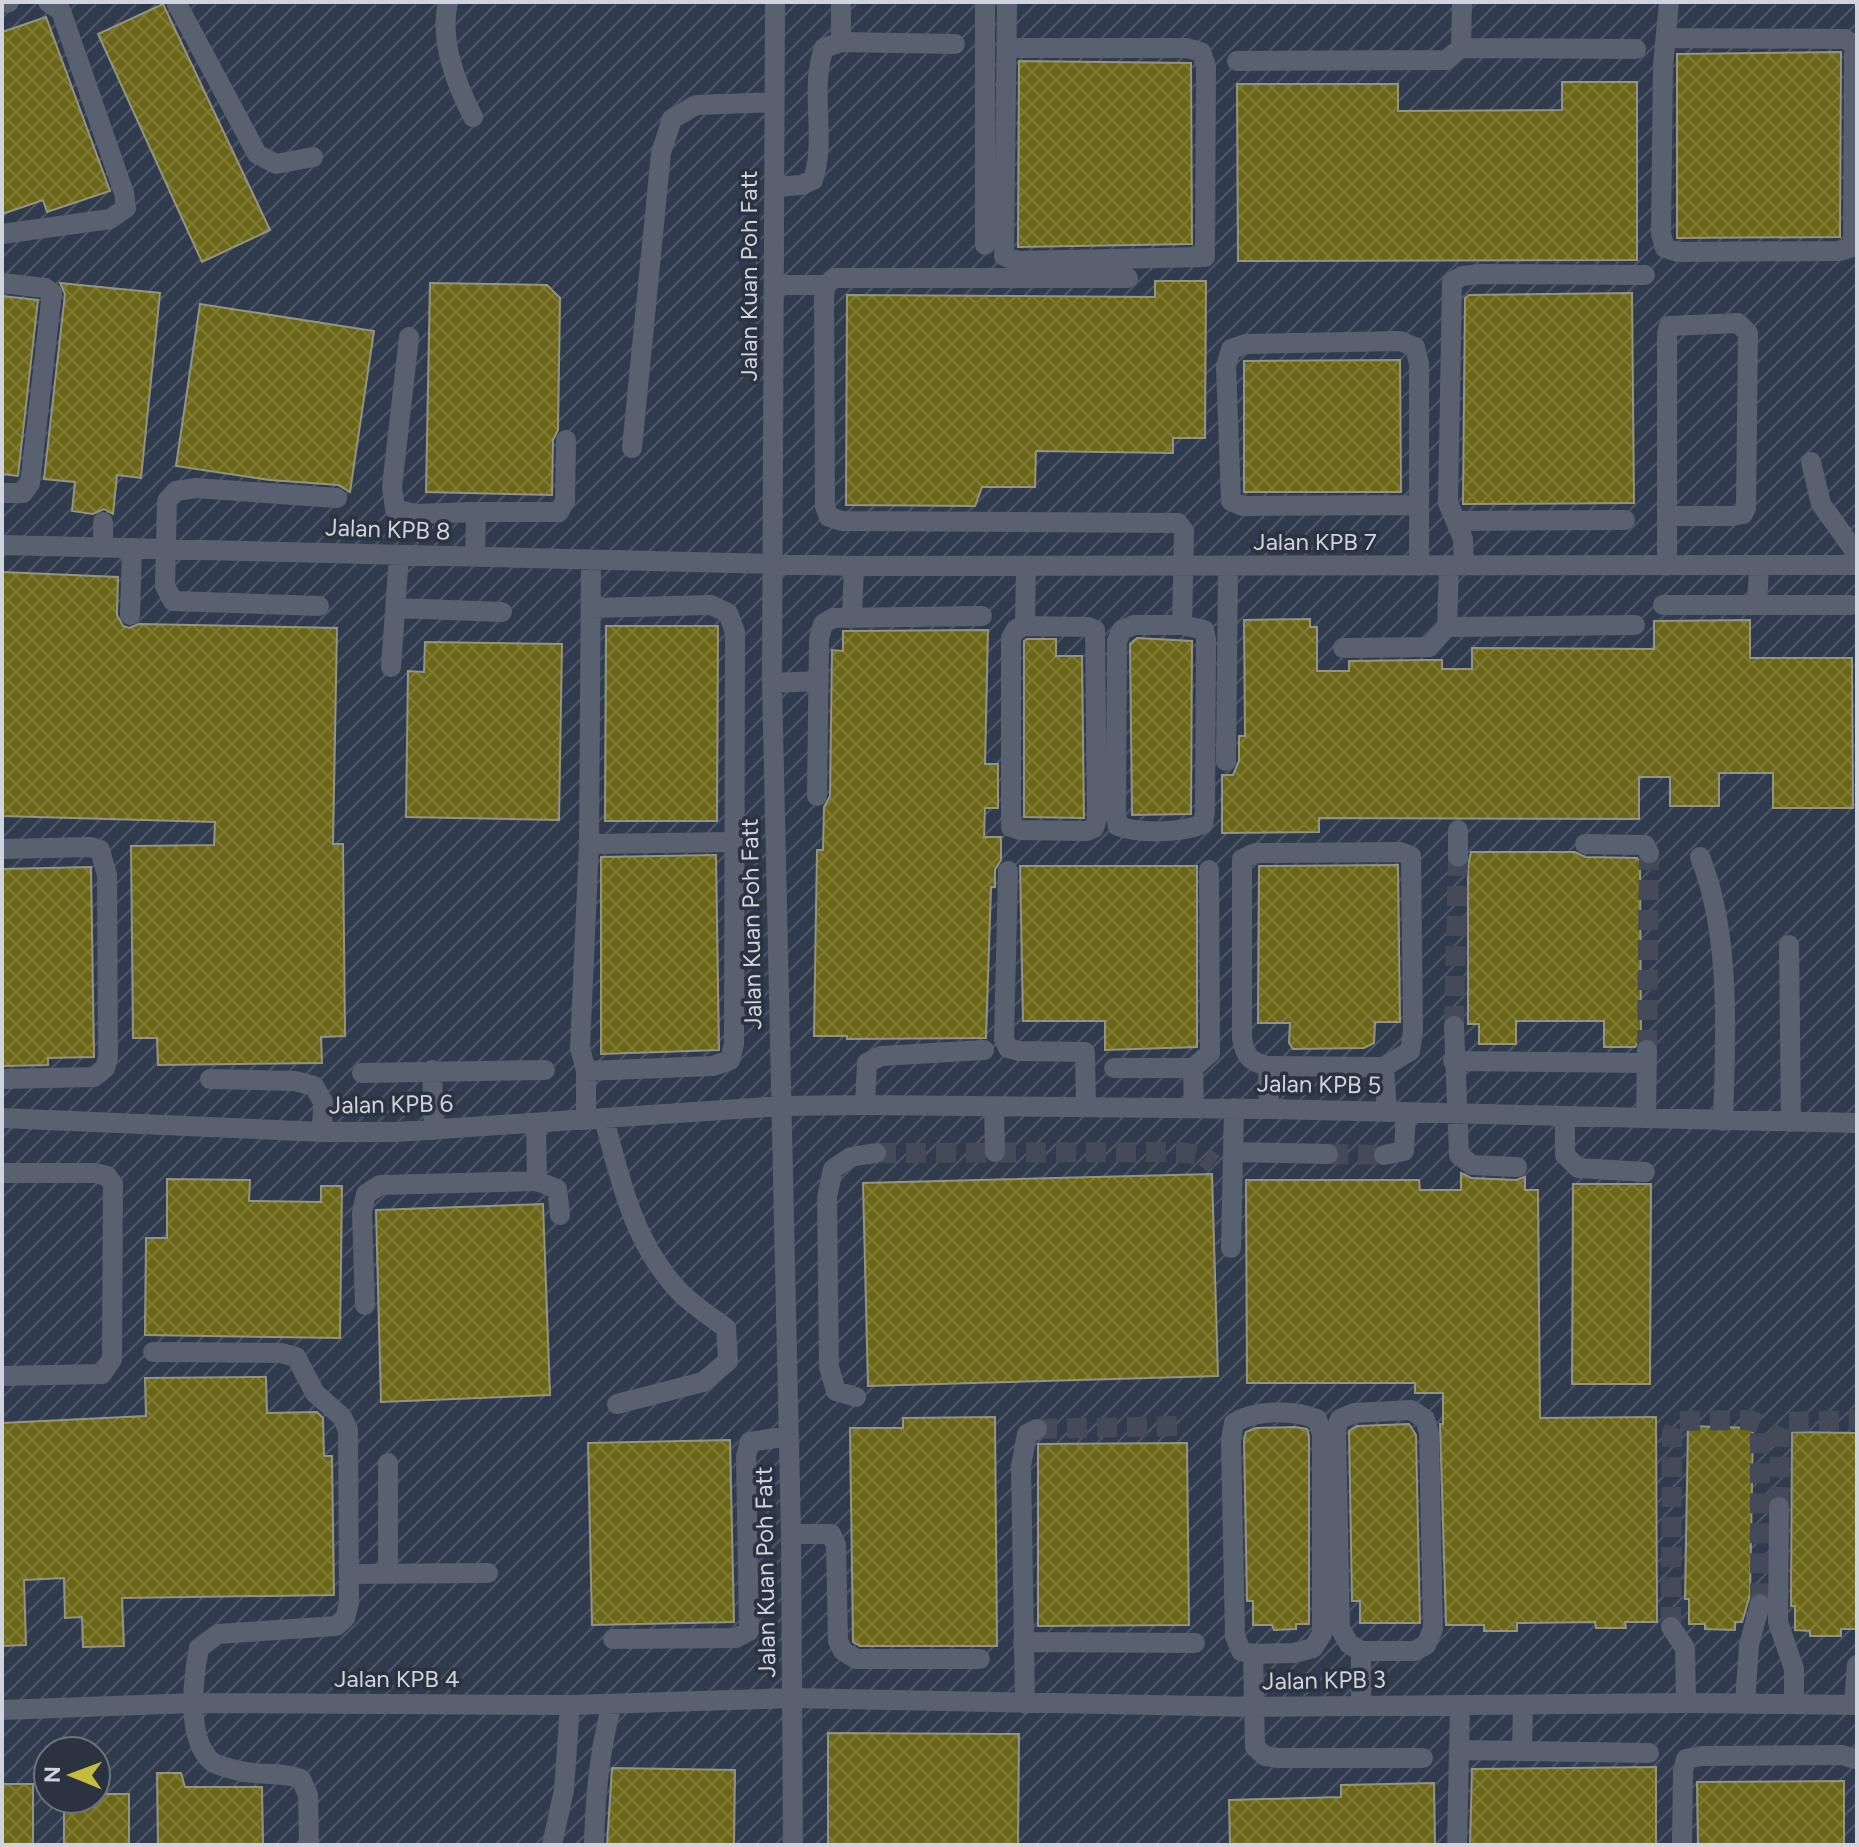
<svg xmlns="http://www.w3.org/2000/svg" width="1859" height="1847" font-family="Figtree,sans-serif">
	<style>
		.industrial { fill: url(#industrial-furrows); fill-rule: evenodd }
		.building { fill: url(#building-cross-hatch); stroke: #949482; stroke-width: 2 }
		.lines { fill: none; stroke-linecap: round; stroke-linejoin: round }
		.minor-tunnel { stroke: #444a58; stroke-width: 20; stroke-dasharray: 20 10; stroke-linecap: butt }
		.minor { stroke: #596170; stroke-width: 20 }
		.labels { text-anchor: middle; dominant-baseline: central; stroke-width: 7; stroke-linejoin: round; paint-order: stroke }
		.street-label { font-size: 24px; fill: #cfd4dd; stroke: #2b3240 }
	</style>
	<defs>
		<pattern id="industrial-furrows" width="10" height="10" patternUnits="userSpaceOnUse" patternTransform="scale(2)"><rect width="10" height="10" fill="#313b4e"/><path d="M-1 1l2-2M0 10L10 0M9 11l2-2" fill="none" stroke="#4e5667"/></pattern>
		<pattern id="building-cross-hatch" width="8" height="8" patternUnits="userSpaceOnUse" patternTransform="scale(2)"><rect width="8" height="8" fill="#6c6717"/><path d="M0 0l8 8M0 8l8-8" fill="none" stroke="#807c38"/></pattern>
	</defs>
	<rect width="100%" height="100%" fill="#2b3240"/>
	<path class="industrial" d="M2,2H1857V1845H2ZM48,1751H96V1799H48Z"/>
	<path class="building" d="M163,4L270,230L202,262L98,34Z
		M46,17L110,191L47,212L43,200L2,214V32Z
		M1841,52L1840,237L1677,238V54Z
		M1019,61L1191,63L1192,244L1018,247Z
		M1562,82H1637V260L1238,261L1237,84H1398V111L1562,110Z
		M1155,281H1206L1205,438H1173V453L1036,451L1035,487H982L975,506L846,505L847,295L1155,297Z
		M60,283L160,293L141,478L117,475L113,514L104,509L93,514L72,511L75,482L44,479L65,294Z
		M430,283L547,285L560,298L558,430L553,440L552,495L426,492Z
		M1632,293L1634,503L1463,504L1465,298L1469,295Z
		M2,296L38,300L18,476L2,474Z
		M200,304L374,331L350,492L338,485L270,480L176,466Z
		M1400,360L1401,492H1244V361Z
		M2,572L118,577L117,615L123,626L129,628L139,624L337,628L333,844H343L345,1036L321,1037L322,1063L158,1065L157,1038H133L131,846L214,845L215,822L2,816Z
		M1310,619V627H1317V671H1349V661L1426,660H1442V669H1472V648L1654,649V621L1750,620V658H1852L1853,808H1773V773H1719V806H1670V777H1639V819L1319,818V832L1222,833V775H1233L1239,761V736H1245L1244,620Z
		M606,626H718L717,821H605Z
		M988,630L985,764H998V808H985L984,837H1001V860L995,870V887H991L986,1038L847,1039V1036H814L817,850H823L824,807L830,796L832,650L843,651V631Z
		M1137,638L1192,641L1191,814L1132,815L1130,644Z
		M1027,639H1056V656H1082L1084,818L1024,817V641Z
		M425,642L562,644L559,820L406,817L408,671L424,672Z
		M1471,852H1575L1585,857L1637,858L1640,862L1641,1039L1635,1047H1604V1021H1516V1044H1479V1024H1468V865Z
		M716,855L719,1050L601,1054V857Z
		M1398,865L1400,1022H1375L1374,1043L1364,1048L1293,1049L1289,1043L1290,1023H1258L1259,866Z
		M1020,866H1197V1047L1105,1050V1021H1023Z
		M91,867L94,1057L48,1058V1065L2,1066V869Z
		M1461,1173L1471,1178L1516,1180L1525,1177V1190H1538L1540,1418L1656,1417L1657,1622H1625L1626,1628H1596L1595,1622L1517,1623V1631H1484V1625H1446L1440,1424H1443V1393H1415V1383H1247L1246,1180H1419L1420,1190H1461Z
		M1212,1174L1218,1376L868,1386L863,1183Z
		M167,1179L250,1180L249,1201L321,1202V1186H342L340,1338L145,1335L146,1238H167Z
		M1573,1184H1651L1650,1384H1572Z
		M543,1204L550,1395L381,1402L376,1210Z
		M266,1377L267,1413L317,1412L323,1418L324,1456H332L334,1595L122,1598L124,1646L83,1647L82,1617L65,1618L64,1578L24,1580L26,1645L2,1646V1423L146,1416L145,1378Z
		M995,1417L997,1646H860L853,1642L850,1428H903V1418Z
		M1409,1424L1416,1435L1420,1623H1360V1601H1352L1349,1431L1357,1426Z
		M1688,1426L1753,1428L1750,1595L1742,1622H1735V1630L1705,1629V1624H1689V1599H1685Z
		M1295,1427L1307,1429L1309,1436V1624H1296V1629L1274,1630L1272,1625H1253V1601H1247L1244,1440L1246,1432L1256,1428Z
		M1792,1432L1857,1433V1629H1841V1636H1810V1631L1795,1630V1606H1791Z
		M730,1440L734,1622L592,1625L588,1443Z
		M1187,1443L1189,1625L1038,1626V1444Z
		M828,1733L1019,1734L1018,1845H828Z
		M1656,1767V1845H1470L1472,1769Z
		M612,1768L735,1770L734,1845H607Z
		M157,1773H181L185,1787H262L263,1845H158Z
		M1844,1781V1845H1698L1697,1782Z
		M1434,1783L1435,1845H1230L1229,1800L1341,1797V1785Z
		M2,1784H33V1845H2Z
		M96,1794H129V1845H64V1799H96Z"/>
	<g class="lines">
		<path class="minor-tunnel" d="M1454,1026L1458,857
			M1647,1050L1649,853
			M876,1153L1180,1152L1204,1156L1213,1164
			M1328,1154L1384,1155
			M1037,1429L1180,1426
			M1779,1507L1780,1433L1785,1422L1857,1420
			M1671,1627L1672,1433L1677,1421L1749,1420L1760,1424V1604"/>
		<path class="minor" d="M176,2L257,154L276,164L313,157
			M448,2C439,41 456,83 473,117
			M775,2L772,683L791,1534L793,1845
			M841,2V42
			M2,3L9,2
			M1668,38L1845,39L1854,45L1853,247L1840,251L1678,252L1665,248L1661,234L1663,65L1669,2
			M1007,48H1187L1201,52L1206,66L1205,257L1018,261L1004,256L1007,2
			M1461,48L1636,49
			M1237,61L1446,60L1461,48L1462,2
			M775,187L801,185L813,180C827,138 809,90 824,48L841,42L955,44
			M2,234L110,219L126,208L124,193L61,11L48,2
			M985,245V2
			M1128,278H834L826,285L824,298L825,506L829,517L842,521L1178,523L1184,531L1182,625L1204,630L1206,639L1205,812L1203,824C1180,833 1141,834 1118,826L1116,814L1117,641L1122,630L1134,625H1182
			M2,283L45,288L52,293L30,483L23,493H2
			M775,285H826
			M409,337L392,487L395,509L415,514L476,512L475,557
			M632,448L661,153L672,119L696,105L774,102
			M1811,462L1821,504L1857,554
			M1418,505L1243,506L1231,501L1226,366L1231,349L1246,344L1400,341L1415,347L1419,364V566
			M476,512H559L565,501L566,440
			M1456,521L1625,520
			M2,545L854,566L1857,565
			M103,547V522
			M1464,566L1463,539L1448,503L1452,282L1462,276L1481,274L1645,275
			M1667,566V333L1669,326L1738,323L1748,333L1746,508L1743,514L1733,516H1669
			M1663,605H1851
			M1757,605L1759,566
			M319,606L173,601L165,586L167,501L176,491L196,488L337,498
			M397,608L502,612
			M130,615L132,548
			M852,617L854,566
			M1025,626L1016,629L1011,638V827L1020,830L1087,831L1094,828L1097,819L1095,630L1088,627L1025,626L1026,568
			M1447,627L1635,625
			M1343,648L1429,647L1447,627L1449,566
			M391,667L399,555
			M772,683L819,681
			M1226,761L1228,567
			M817,796L819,639L823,624L833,618L982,616
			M589,844L733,842
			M1585,844L1645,845L1649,853
			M2,849L91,847L100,850L107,875L108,1057L105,1068L94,1077L2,1079
			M1458,857V830
			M1700,857C1731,933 1726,1039 1723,1121
			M1008,871L1004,1039L1008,1048L1018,1051L1085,1052L1086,1108
			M1789,945L1791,1122
			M1454,1026L1459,1155L1472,1165L1517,1167
			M1453,1061L1647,1063
			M1268,1066L1384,1067L1410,1051L1413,1031L1411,856L1401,852L1255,853L1242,859V1038C1245,1056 1250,1062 1268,1066L1269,1109
			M1384,1067L1387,1111
			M1114,1068H1193L1194,1108
			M1193,1068L1210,1053L1209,870
			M432,1070L434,1130
			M586,1071L713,1066L730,1060L734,1044L735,632L728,613L711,605L591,608
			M362,1073L545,1070
			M210,1079L295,1081L314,1086L323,1102L322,1132
			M865,1105L867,1063L881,1056L984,1050
			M994,1107L995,1152
			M1565,1117V1155L1578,1168L1645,1172
			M2,1118L322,1132H397L781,1106L865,1105L1269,1109L1857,1123
			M604,1118C620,1180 634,1245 681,1293C694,1306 711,1317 726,1328L728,1361L703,1382L617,1404
			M1646,1118L1647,1050
			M586,1120V1071L580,1048L589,844L591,560
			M536,1124L537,1181L557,1189L560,1215
			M1233,1152L1328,1154
			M1384,1155L1404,1151L1406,1112
			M2,1173H95L107,1176L113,1184L112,1359L102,1374L2,1376
			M1231,1248L1234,1108
			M365,1305L362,1213L366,1194L380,1185L537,1181
			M153,1352L281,1353L296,1357L315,1393L342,1417L348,1430L349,1603L345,1618L336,1626L218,1634L199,1648C193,1679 186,1738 211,1761C217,1766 232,1769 240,1771C261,1776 280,1771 301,1779L308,1795L309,1845
			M856,1397L836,1391L829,1367L827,1197L833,1169L851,1157L876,1153
			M1411,1410L1425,1419L1429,1433L1433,1629L1426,1645L1414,1651H1361L1349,1644L1340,1628L1336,1429L1340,1419L1354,1413Z
			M388,1463V1573
			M1779,1507L1778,1622L1794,1669V1704
			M791,1534H831L836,1545L838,1641L843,1651L856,1659H980
			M349,1574L488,1573
			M1671,1627L1685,1648L1686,1703
			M613,1639L736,1638L749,1631L746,1456L750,1442L789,1436
			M1023,1642L1195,1643
			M1361,1651V1704
			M1253,1654L1294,1653L1313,1648L1322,1634V1434L1317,1419C1293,1410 1256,1409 1234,1423L1231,1439L1235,1636L1241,1651L1253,1654L1255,1747L1265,1756L1279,1758H1423
			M1745,1703L1749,1645L1760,1604
			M1025,1704L1021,1466L1027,1434L1037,1429
			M1854,1705L1857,1665
			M2,1710L195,1703L570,1705L792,1698L1253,1707L1686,1703L1857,1705
			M1459,1750L1649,1753
			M1522,1751L1523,1705
			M552,1845L564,1790L570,1705
			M594,1845C595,1796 599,1751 612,1704
			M1457,1845L1460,1705
			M1682,1845L1683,1771L1686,1759L1701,1756L1842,1755L1855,1759"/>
	</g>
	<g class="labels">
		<g class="street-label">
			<text transform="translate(748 276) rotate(-90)">Jalan Kuan Poh Fatt</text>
			<text transform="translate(388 529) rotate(2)">Jalan KPB 8</text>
			<text x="1315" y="541">Jalan KPB 7</text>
			<text transform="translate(751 924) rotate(-91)">Jalan Kuan Poh Fatt</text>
			<text transform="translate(1319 1084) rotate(1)">Jalan KPB 5</text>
			<text transform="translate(391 1104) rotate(-1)">Jalan KPB 6</text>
			<text transform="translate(765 1572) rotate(-91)">Jalan Kuan Poh Fatt</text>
			<text x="397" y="1678">Jalan KPB 4</text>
			<text transform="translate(1324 1680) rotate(-1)">Jalan KPB 3</text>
		</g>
	</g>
	<rect width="1859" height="1847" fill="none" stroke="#cfd4dd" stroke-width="8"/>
	<g transform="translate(72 1775) rotate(271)"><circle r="38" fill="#2b3240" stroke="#6d737f" stroke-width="2"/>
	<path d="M0-6L14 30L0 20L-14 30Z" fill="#c5bc3d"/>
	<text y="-12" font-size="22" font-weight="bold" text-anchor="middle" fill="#cfd4dd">N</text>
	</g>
</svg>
